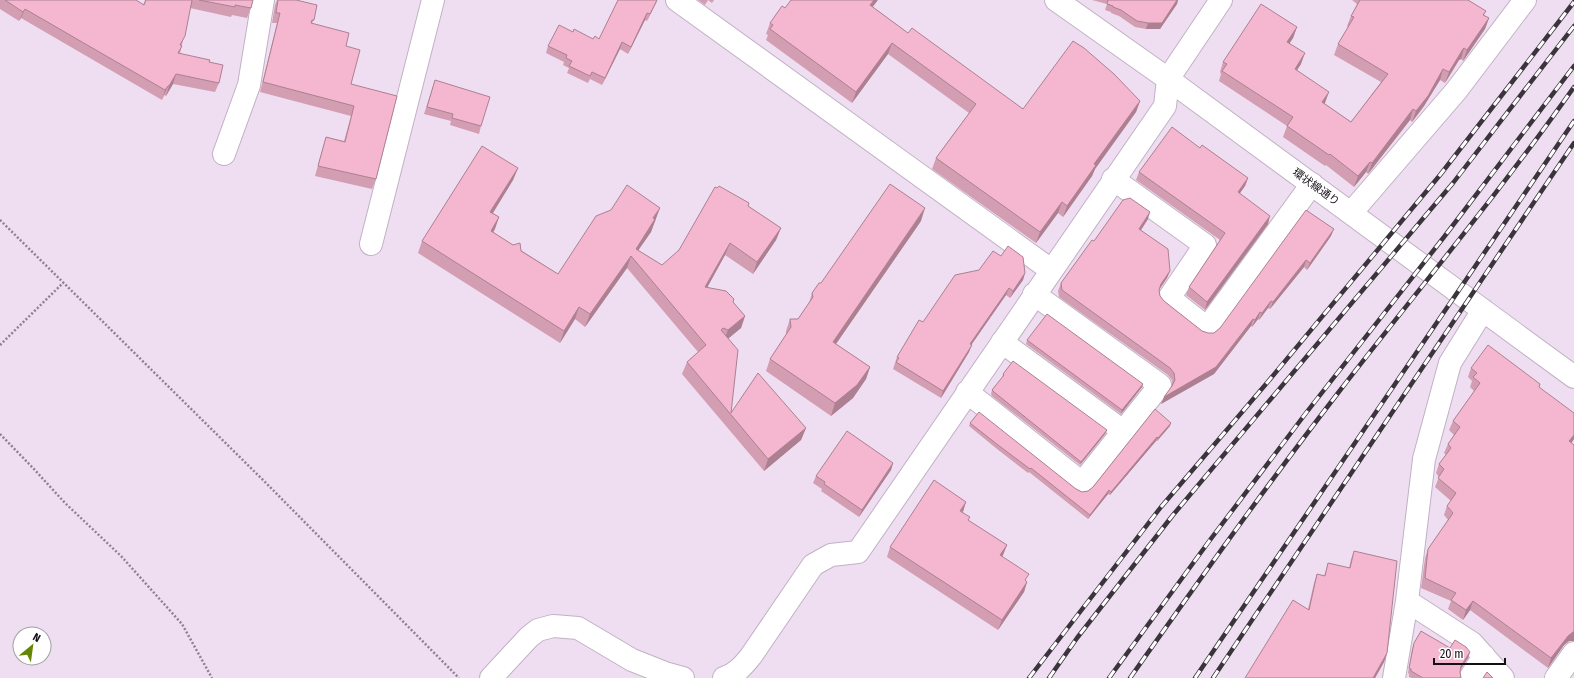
<svg xmlns="http://www.w3.org/2000/svg" width="1574" height="678" font-family="'Fira Sans Condensed','Noto Sans JP',sans-serif">
	<style>
		.lines { fill: none; stroke-linecap: round; stroke-linejoin: round }
		.minor-casing { stroke: #c1b1c4; stroke-width: 24 }
		.path { stroke: #8d818f; stroke-width: 2.5; stroke-dasharray: 2 2; stroke-linecap: butt }
		.minor { stroke: #fff; stroke-width: 22 }
		.rail-casing { stroke: #3c343d; stroke-width: 4.5 }
		.rail { stroke: #fff; stroke-width: 3; stroke-dasharray: 9; stroke-linecap: butt }
		.wall { fill: #d39db2 }
		.shaded-wall { fill: #ac8091 }
		.building { fill: #f5b7cf; stroke: #ac8091 }
		.labels { text-anchor: middle; dominant-baseline: central; stroke-width: 4; stroke-linejoin: round; paint-order: stroke }
		.street-label { font-size: 11px; fill: #140e15; stroke: #fff }
	</style>
	<rect width="100%" height="100%" fill="#efdef2"/>
	<g class="lines">
		<defs>
			<path id="minor" d="M677,0L1051,270
				M1056,0L1168,79L1574,377
				M224,154L249,85L263,0
				M1113,179L1205,245L1169,298L1207,328L1312,184
				M1351,213L1456,91L1525,0
				M371,244L433,0
				M1483,310L1450,363L1424,459L1407,601L1472,643L1503,678
				M1002,342L1123,431
				M967,392L1082,483L1160,385L1034,294
				M491,678L529,637L538,630L553,626L578,628L632,660L665,673L683,678
				M724,678C736,674 743,666 751,656L813,565L831,555L858,552L1165,106L1168,79L1221,0
				M1394,678L1407,601
				M1470,678L1484,656
				M1556,678L1574,653"/>
		</defs>
		<use href="#minor" class="minor-casing"/>
		<path class="path" d="M0,220L265,482L459,678
			M0,345L63,283
			M0,434L33,468L65,503L121,556L182,624L212,678"/>
		<use href="#minor" class="minor"/>
		<defs>
			<path id="rail" d="M1029,678L1161,507L1266,384L1440,175L1574,2
				M1049,678L1077,638L1173,515L1453,183L1574,26
				M1109,678L1210,540L1306,413L1444,237L1574,66
				M1130,678C1198,582 1266,486 1338,393C1417,291 1500,192 1574,87
				M1195,678L1574,121
				M1213,678L1574,143"/>
		</defs>
		<use href="#rail" class="rail-casing"/>
		<use href="#rail" class="rail"/>
	</g>
	<path class="wall" d="M0,0H136L143,5L145,0H253L251,8L247,18L232,15L231,17L190,8L180,54L209,62L219,83L215,92L173,84L166,96L164,95L162,100L21,18L19,21L0,9Z
		M277,0H296L314,20L312,23L346,46L351,84L376,179L372,189L315,176L323,147L326,137L344,141L351,116L260,92L277,23H272L275,5Z
		M618,0H657L647,21L645,20L628,54L620,49L602,85L590,79L588,83L567,73L569,68L563,65L564,62L546,53L548,46L593,39H599Z
		M698,0H714L712,3L708,0L705,5Z
		M1092,0H1178L1177,4L1160,29H1146L1135,27L1119,16L1111,13V12L1105,10L1107,4Z
		M1352,0H1468L1486,11L1484,15L1489,18L1485,29L1463,61L1461,59L1459,60L1445,83L1440,80L1424,106L1412,122L1410,120L1368,174L1366,172L1354,187L1326,165L1325,166L1283,137L1287,126L1219,81L1221,74L1220,72L1223,62L1297,27L1293,38L1289,44L1301,64L1297,70L1325,103V104L1351,122L1381,82L1334,55L1338,44L1348,27L1347,26L1351,16L1357,4Z
		M873,7L908,33L1023,109L1140,101L1136,112L1095,169L1092,176L1063,217L1058,213L1036,243L932,169L936,158L969,113L888,54L852,103L766,40L768,35L766,34L770,23L785,8Z
		M435,80L481,126L479,134L450,125L451,121L424,114Z
		M1200,148L1248,178L1245,186L1240,193L1268,224L1205,310L1186,295L1189,287L1220,240L1136,180L1139,172Z
		M518,168L513,180L493,213L499,217L493,232L558,274L656,220L654,223L651,232L638,250L662,265L749,203L748,206L781,228L776,240L753,274L725,255L707,287L733,302L745,316L741,328L728,338L731,413L806,428L801,440L764,471L682,374L687,362L698,352L627,268L585,327L575,319L560,343L418,253L422,241Z
		M1148,219L1141,230L1170,271L1167,278L1159,290L1160,296L1164,301L1202,331L1208,333H1214L1331,236L1307,270L1304,267L1270,309L1268,308L1259,320L1258,319L1252,327L1251,326L1214,374L1161,404L1172,386V380L1168,375L1059,297L1058,291L1061,283L1094,241Z
		M921,221L836,344L870,367L866,379L853,398L831,416L766,371L770,359L786,335V331L790,319H798L809,303L812,293L821,283Z
		M1025,273L1023,280L1010,298L1006,295L971,345L969,352L941,398L893,369L897,357L923,322Z
		M1027,340L1143,384L1142,387L1121,414L1026,344Z
		M1471,368L1540,384L1539,387L1574,439L1571,443L1574,445V641H1569L1564,645L1548,668L1470,610L1463,620L1448,609L1451,601L1421,588L1425,558L1428,549L1448,520L1444,515L1447,506L1451,501L1435,487L1439,477L1436,473L1439,464L1446,455L1444,453L1448,444L1454,435L1449,430L1453,421L1474,391L1470,387L1472,381L1468,377Z
		M1003,374L1107,430L1105,434L1080,465L992,396L991,394L992,390L1002,378Z
		M970,423L1076,489L1082,492L1088,491L1170,426L1157,441H1156L1110,495L1108,494L1088,519L1029,472L1028,473L997,449L969,426Z
		M893,463L891,470L859,517L821,491L822,489L813,483L816,476Z
		M963,512L969,521L1007,545L1002,557L1027,582L1024,592L998,630L887,557L890,547Z
		M1354,551L1387,653L1384,662L1375,678H1245L1308,609L1314,583L1317,574L1324,576L1328,563L1349,568L1351,559Z
		M1414,643L1450,648L1470,652L1468,658L1460,671L1461,678H1412L1409,677V674L1408,673L1412,649Z"/>
	<path class="shaded-wall" d="M657,0L656,3L647,21L650,14Z
		M874,0H878L866,16L870,5Z
		M1177,0H1178L1177,4L1160,29H1146L1148,23Z
		M25,9L21,18L19,21L23,12Z
		M647,13L645,20L628,54L631,47Z
		M1489,18L1485,29L1463,61L1467,50Z
		M1297,27L1293,38L1283,53L1287,42Z
		M622,42L620,49L602,85L605,78Z
		M892,43L888,54L852,103L856,92Z
		M1464,48L1461,59L1459,60L1445,83L1449,72L1463,49Z
		M1305,53L1301,64L1291,79L1295,69Z
		M1443,69L1440,80L1424,106L1412,122L1416,111Z
		M176,74L173,84L166,96L169,86Z
		M168,86L164,95L162,100L165,90Z
		M1329,92L1325,103L1319,113L1322,102Z
		M1140,101L1136,112L1095,169L1092,176L1063,217L1067,206L1094,164Z
		M1413,109L1410,120L1368,174L1372,163Z
		M1370,162L1366,172L1354,187L1358,176Z
		M518,168L513,180L486,224L490,212Z
		M1248,178L1245,186L1235,200L1238,192Z
		M1062,202L1058,213L1036,243L1040,232Z
		M660,208L651,232L633,258L636,249L653,218Z
		M925,208L921,221L829,354L833,342Z
		M1150,212L1148,219L1137,236L1139,229Z
		M1270,216L1268,224L1205,310L1207,302Z
		M499,217L495,229L487,243L491,231Z
		M781,228L776,240L753,274L757,262Z
		M1334,229L1331,236L1307,270L1310,263Z
		M730,243L725,255L701,299L705,287Z
		M631,256L627,268L585,327L590,314Z
		M1306,260L1304,267L1270,309L1273,302Z
		M1170,271L1167,278L1158,291L1161,284Z
		M1025,273L1023,280L1010,298L1013,291Z
		M1009,288L1006,295L967,351L970,344Z
		M1271,301L1268,308L1259,320L1262,313Z
		M579,307L575,319L560,343L564,331Z
		M1260,312L1258,319L1252,327L1255,320Z
		M745,316L741,328L723,343L728,330Z
		M1253,319L1251,326L1214,374L1161,404L1164,397Z
		M972,345L969,352L941,398L943,391Z
		M870,367L866,379L853,398L831,416L835,403Z
		M1143,384L1142,387L1121,414L1122,410Z
		M1171,423L1170,426L1157,441L1158,438Z
		M806,428L801,440L764,471L768,459Z
		M1107,430L1105,434L1080,465L1081,462Z
		M1574,435V439L1566,451L1569,441Z
		M1157,437L1156,441L1110,495L1111,492Z
		M893,463L891,470L859,517L862,510Z
		M1109,490L1108,494L1088,519L1090,515Z
		M966,502L963,512L960,511Z
		M1007,545L1003,555L996,565L1000,555Z
		M1027,582L1024,592L998,630L1002,620Z
		M1473,601L1470,610L1463,620L1466,610Z
		M1573,632H1574V641H1569L1564,645L1548,668L1551,658L1568,636Z
		M1470,652L1468,658L1459,671L1461,666Z
		M1387,653L1384,662L1375,678H1373Z"/>
	<path class="building" d="M5,0H136L144,5L146,0H192L185,36L180,45L182,46L178,53L210,60L209,62L223,65L219,83L176,74L169,86H168L165,90L25,9L23,12Z
		M199,0H253L251,8L235,5V7Z
		M278,0H296L317,5L314,20H312L311,23L349,33L346,46L360,50L351,84L397,96L376,179L318,166L326,137L345,142L354,106L263,82L280,13H276Z
		M618,0H657L650,14L647,13L631,47L622,42L605,78L592,72L590,76L569,66L572,61L566,58L567,55L548,46L559,25L573,32L574,29L593,39L595,36L599,39Z
		M791,0H874L870,5L908,33L912,28L1023,109L1073,41L1084,48L1114,74L1140,101L1094,164L1096,165L1067,206L1062,202L1040,232L936,158L976,104L892,43L856,92L770,29L773,25L770,23L782,6L785,8Z
		M1108,0H1177L1162,23H1148L1137,21L1121,10L1113,7V6L1107,4Z
		M1360,0H1468L1486,11L1483,15L1489,18L1467,50L1464,48L1463,49L1449,72L1443,69L1428,96L1416,111L1413,109L1372,163L1370,162L1358,176L1330,154L1329,155L1287,126L1293,117L1222,71L1227,64L1223,62L1261,4L1297,27L1287,42L1305,53L1295,69L1329,92L1322,102L1351,122L1388,74L1338,44L1354,17L1351,16Z
		M435,80L490,97L481,126L452,118L453,114L427,107Z
		M1172,127L1200,148L1202,145L1248,178L1238,192L1270,216L1207,302L1189,287L1225,233L1139,172Z
		M482,146L518,168L490,212L499,217L491,231L513,245L520,243L521,251L558,274L596,216L611,210L627,185L660,208L653,218L655,219L636,249L662,265L679,250L715,187L717,188L719,186L749,203L748,206L781,228L757,262L730,243L705,287L726,291L734,299L733,302L745,316L728,330L723,328L721,330L738,350L731,413L758,373L806,428L768,459L687,362L706,345L631,256L590,314L579,307L564,331L422,241Z
		M890,184L925,208L833,342L870,367L857,385L835,403L770,359L791,327L790,319H798L813,297L812,293L819,283H821Z
		M1130,198L1150,212L1139,229L1168,249L1170,271L1161,284L1159,290L1160,296L1164,301L1202,331L1208,333H1214L1220,328L1306,210L1334,229L1310,263L1306,260L1273,302L1271,301L1262,313L1260,312L1255,320L1253,319L1216,367L1164,397L1172,386L1175,380L1174,373L1170,368L1062,290L1061,283L1092,240L1094,241L1123,200Z
		M1008,246L1023,257L1025,273L1013,291L1009,288L970,344L972,345L943,391L896,362L899,358L897,357L919,320L923,322L955,275L979,270L993,251L1001,256Z
		M1047,314L1143,384L1122,410L1027,340Z
		M1488,345L1540,384L1539,387L1574,413V435L1569,441L1574,445V632H1573L1568,636L1551,658L1473,601L1466,610L1451,600L1456,593L1425,578L1428,549L1453,513L1447,506L1456,493L1438,478L1444,469L1439,464L1451,448L1448,444L1460,427L1453,421L1480,383L1473,377L1477,373L1471,368Z
		M1013,361L1107,430L1081,462L994,392L992,390L1004,375L1003,374Z
		M1155,409L1171,423L1158,438L1157,437L1111,492L1109,490L1090,515L1031,468L1030,469L998,445L970,423L979,412L1076,489L1082,492L1088,491L1093,487Z
		M847,431L893,463L862,510L824,484L825,482L816,476Z
		M934,480L966,502L960,511L970,517L968,520L1007,545L1000,555L1029,574L1025,580L1027,582L1002,620L890,547Z
		M1354,551L1397,561L1387,653L1373,678H1245L1293,600L1309,610L1317,574L1325,576L1328,563L1350,568Z
		M1421,631L1450,648L1455,640L1466,647L1470,652L1461,666L1460,672L1461,678H1423L1411,671V669L1409,668L1414,643Z
		M1487,672L1493,678H1483Z"/>
	<g class="labels">
		<g class="street-label">
			<text transform="translate(1316 187) rotate(36)">環状線通り</text>
		</g>
	</g>
	<g transform="translate(32 646) rotate(29)"><circle r="19" fill="#ffffff" stroke="#a19fa1"/>
	<path d="M0-3L7 15L0 10L-7 15Z" fill="#648602"/>
	<text y="-6" font-size="11" font-weight="bold" text-anchor="middle" fill="#140e15">N</text>
	</g>
	<path d="M1434 658v6h71v-6" fill="none" stroke="#140e15" stroke-width="2"/>
	<text x="1440" y="658" font-size="12" fill="#140e15" stroke="#ffffff" stroke-width="3" paint-order="stroke">20 m</text>
</svg>
